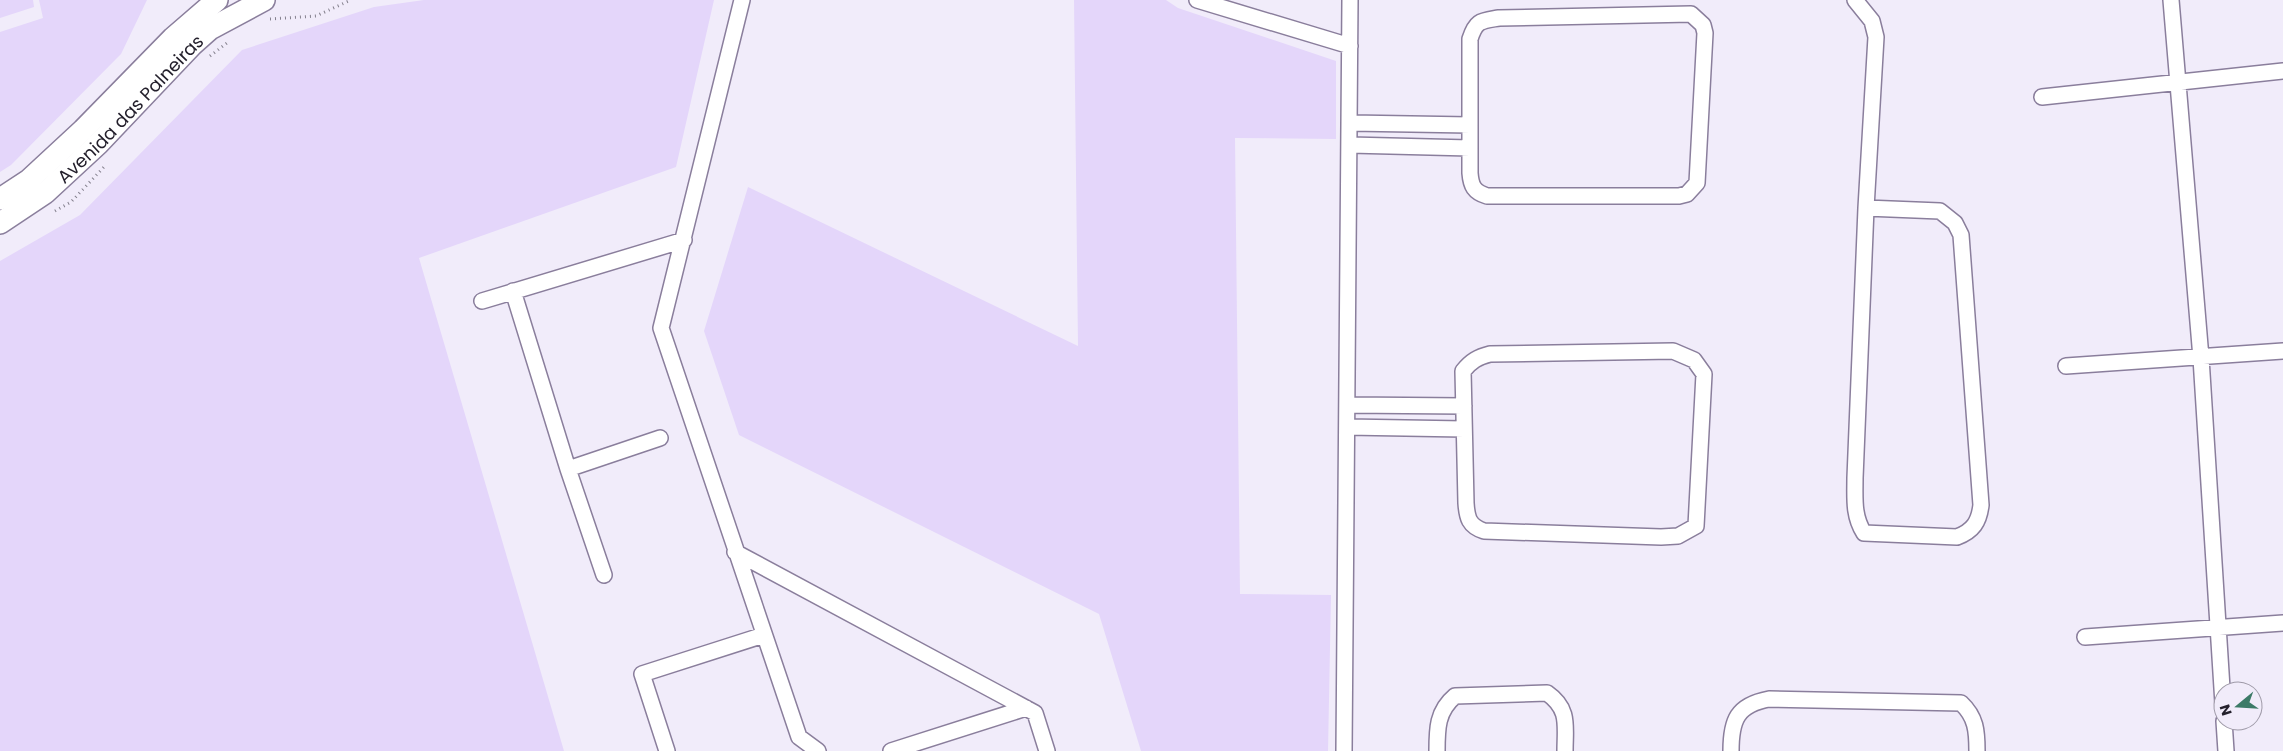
<svg xmlns="http://www.w3.org/2000/svg" width="2283" height="751" font-family="Poppins,sans-serif">
	<style>
		.green { fill: #e4d6fa }
		.lines { fill: none; stroke-linecap: round; stroke-linejoin: round }
		.street-casing { stroke: #8a7e9c; stroke-width: 18 }
		.secondary-casing { stroke: #8a7e9c; stroke-width: 24 }
		.path { stroke: #84808d; stroke-width: 3; stroke-dasharray: 1 4; stroke-linecap: butt }
		.street { stroke: #fff; stroke-width: 15 }
		.secondary { stroke: #fff; stroke-width: 21 }
		.labels { text-anchor: middle; dominant-baseline: central; stroke-width: 5; stroke-linejoin: round; paint-order: stroke }
		.street-label { font-size: 18px; fill: #24202c; stroke: #f1ecfa }
	</style>
	<rect width="100%" height="100%" fill="#f1ecfa"/>
	<path class="green" d="M0,0H33L34,7L0,18Z
		M39,0H147L121,54L11,165L0,172V32L43,18Z
		M424,0H714L676,167L419,258L564,751H0V261L80,215L242,50L374,7Z
		M1074,0H1166L1178,8L1336,61V139L1235,138L1240,594L1331,595L1328,751H1141L1099,614L739,435L704,331L748,187L1078,346Z"/>
	<g class="lines">
		<defs>
			<path id="street" d="M742,0L661,328L799,737L818,751
				M1197,0L1350,46
				M1855,0L1872,21L1876,37L1866,208
				M2171,0L2201,358L2223,704
				M1691,14L1703,25L1705,33L1697,183L1687,194L1679,196H1487C1474,192 1471,186 1470,173V39C1476,20 1481,21 1499,18Z
				M2042,97L2283,71
				M1351,123L1470,125
				M1350,145L1470,148
				M1866,208L1940,211L1955,223L1961,235L1981,505C1979,522 1973,531 1957,537L1864,533C1853,516 1855,498 1855,478Z
				M513,291L568,469L604,575
				M482,301L684,240
				M1673,351L1694,360L1704,374L1696,526L1678,536L1661,537L1484,531C1469,526 1467,518 1466,503L1463,371C1471,361 1478,357 1490,354Z
				M2066,366L2283,351
				M1347,405L1464,406
				M1347,427L1464,429
				M568,469L660,438
				M735,552L1035,713L1047,751
				M2085,637L2283,623
				M2224,721L2226,751
				M667,751L642,674L764,635
				M891,751L1026,708
				M1344,751L1350,0
				M1437,751C1437,729 1437,711 1455,696L1547,693C1570,709 1565,726 1565,751
				M1731,751C1731,720 1737,705 1769,699L1961,703C1976,717 1977,731 1977,751"/>
			<g id="secondary">
				<path d="M0,199L29,180L83,130L173,38L217,0"/>
				<path id="s1" d="M0,223L45,193L98,144L192,45L210,29L264,0"/>
			</g>
		</defs>
		<use href="#street" class="street-casing"/>
		<use href="#secondary" class="secondary-casing"/>
		<path class="path" d="M270,19L316,16L351,0
			M210,56L227,43
			M55,211L71,202L104,167"/>
		<use href="#street" class="street"/>
		<use href="#secondary" class="secondary"/>
	</g>
	<g class="labels">
		<g class="street-label">
			<text stroke="none"><textPath href="#s1" startOffset="174">Avenida das Palneiras</textPath></text>
		</g>
	</g>
	<g transform="translate(2238 706) rotate(252)"><circle r="24" fill="#f1ecfa" stroke="#9f9aa8"/>
	<path d="M0-4L9 19L0 12L-9 19Z" fill="#3c7a67"/>
	<text y="-8" font-size="14" font-weight="bold" text-anchor="middle" fill="#24202c">N</text>
	</g>
</svg>
